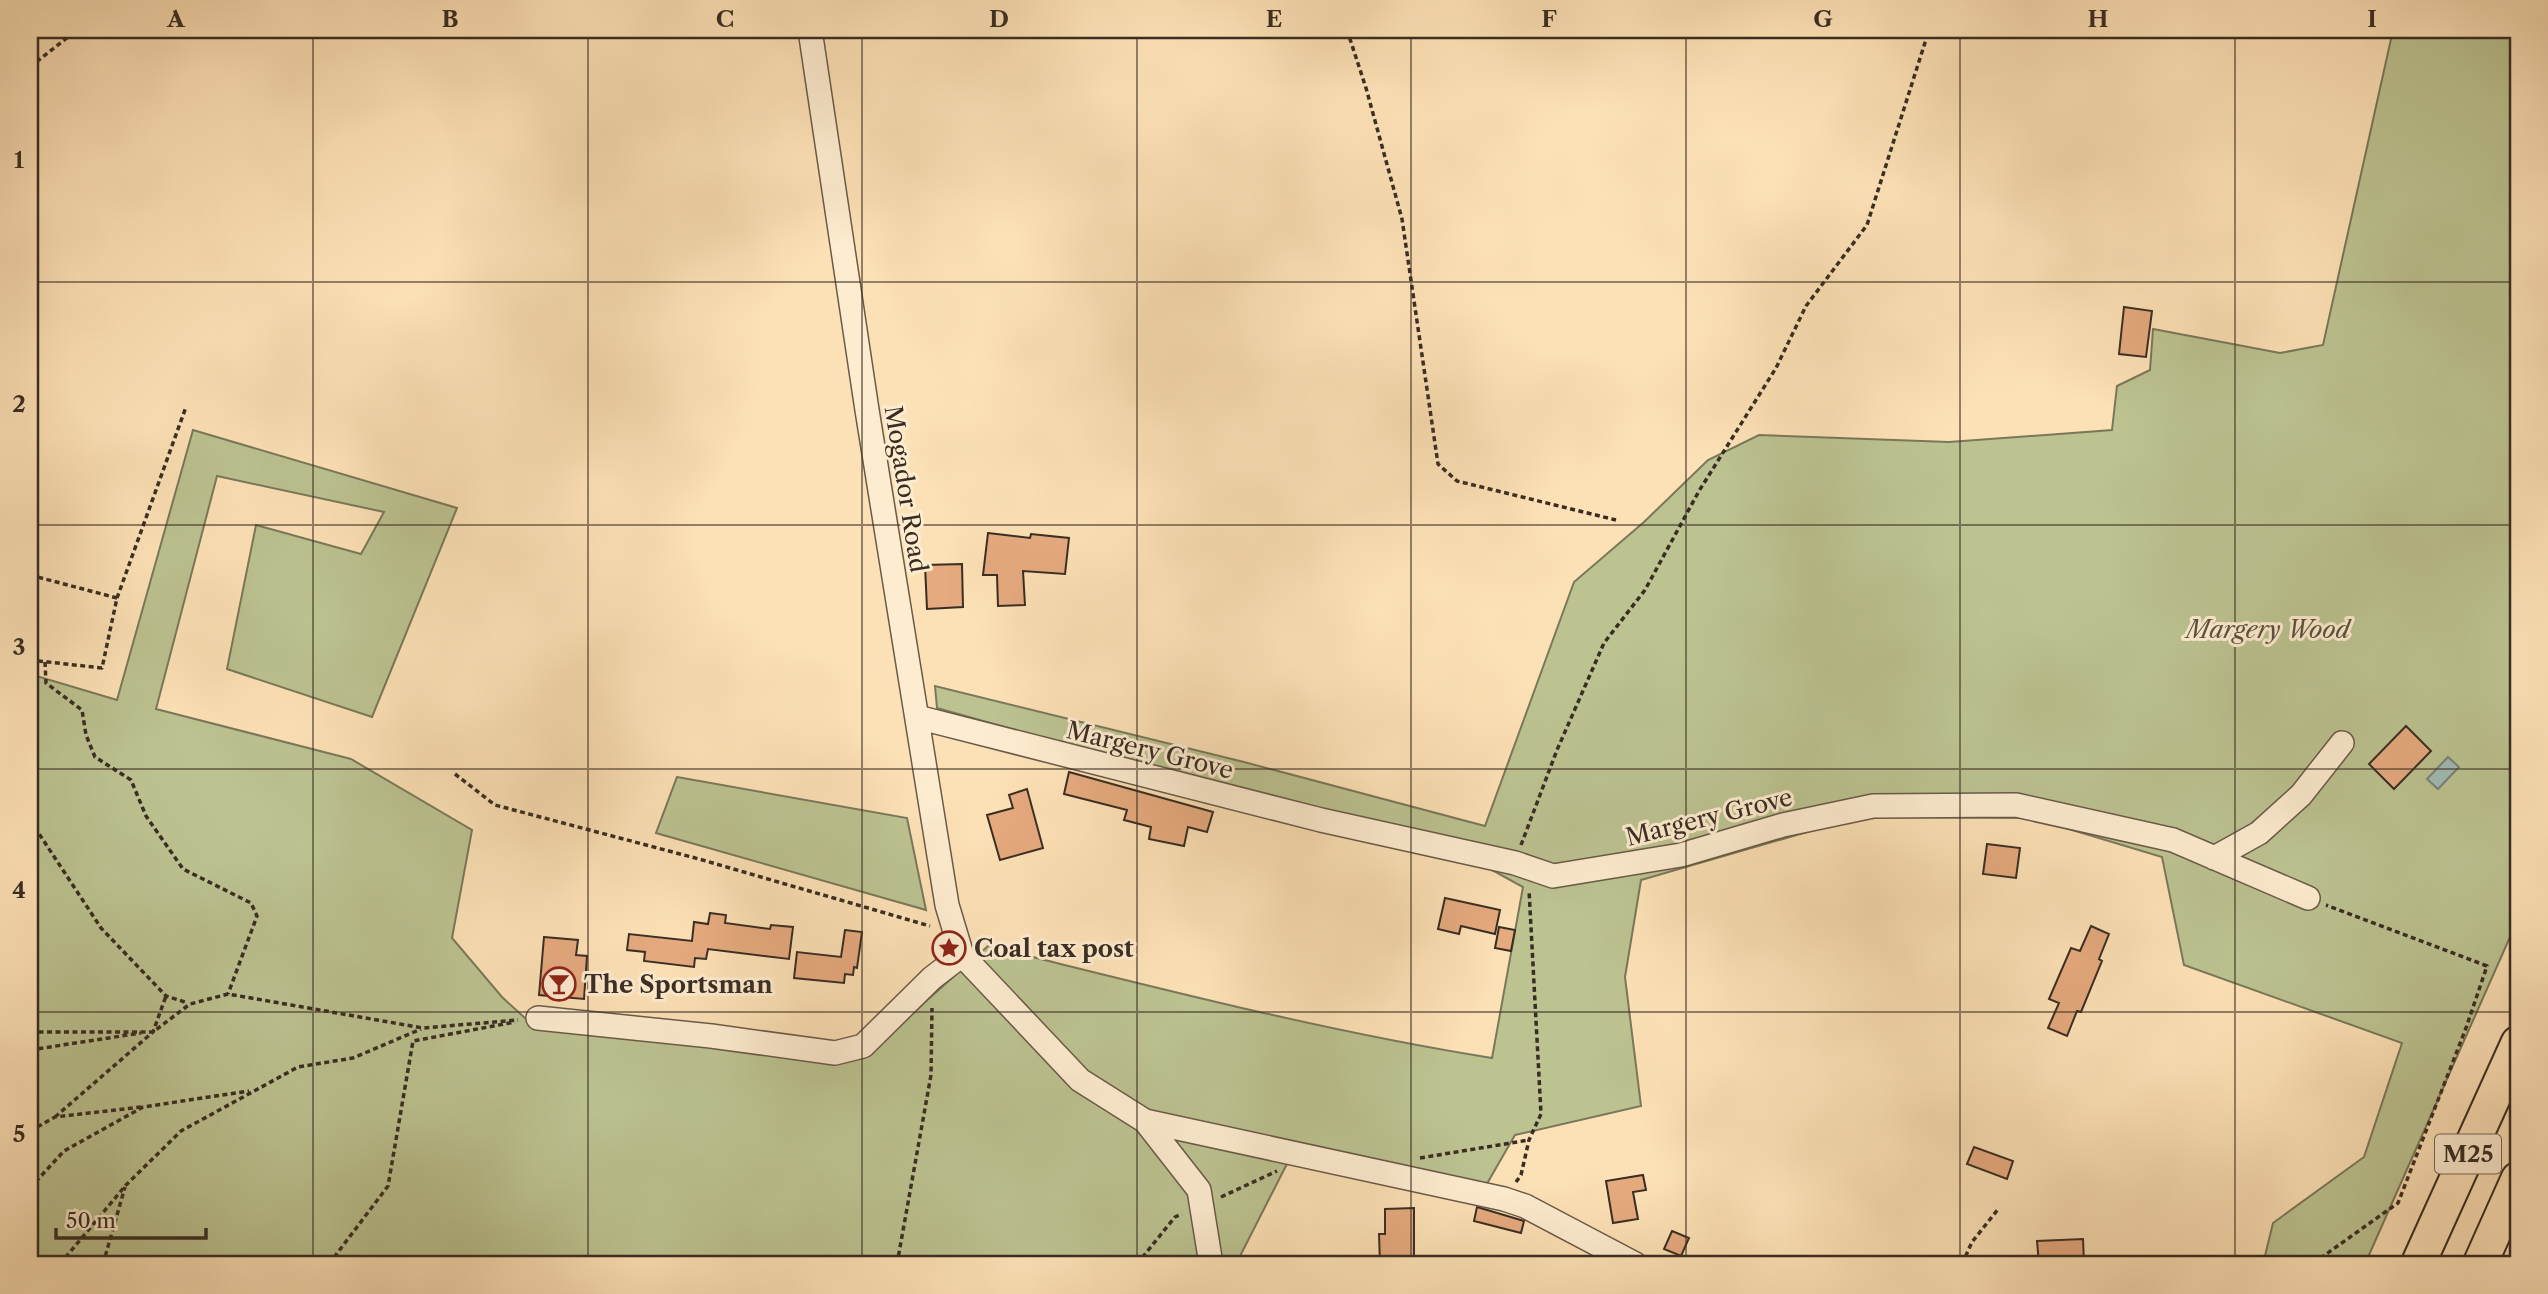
<svg xmlns="http://www.w3.org/2000/svg" width="2548" height="1294" font-family="'Libre Caslon Text',serif">
	<style>
		.green { fill: #bcc391; stroke: #7a785a; stroke-width: 2 }
		.water { fill: #a0bcb4; stroke: #77837a; stroke-width: 2 }
		.building { fill: #e6aa7f; stroke: #392d23; stroke-width: 2 }
		.lines { fill: none; stroke-linecap: round; stroke-linejoin: round }
		.minor-casing { stroke: #6a5a48; stroke-width: 26 }
		.highway-casing { stroke: #392d23; stroke-width: 37 }
		.path { stroke: #392d23; stroke-width: 3.5; stroke-dasharray: 5 3.5; stroke-linecap: butt }
		.minor { stroke: #feecd0; stroke-width: 23 }
		.highway { stroke: #fde1b6; stroke-width: 33 }
		.grid { fill: none; stroke: #392d23; stroke-width: 2; stroke-opacity: 0.55 }
		.labels { text-anchor: middle; dominant-baseline: central; stroke-width: 6; stroke-linejoin: round; paint-order: stroke }
		.shield { fill: #feecd0; stroke: #746657; stroke-width: 2 }
		.shield-label { font-size: 23px; font-weight: bold; fill: #392d23 }
		.street-label { font-size: 24px; fill: #392d23; stroke: #feecd0 }
		.park-label { font-size: 24px; font-style: italic; fill: #5a523e; stroke: #feecd0 }
		.poi-label { font-size: 24px; font-weight: bold; fill: #392d23; stroke: #feecd0; text-anchor: start }
		.neatline { fill: none; stroke: #392d23; stroke-width: 2.5 }
		.grid-label { font-size: 23px; text-anchor: middle; font-weight: bold; fill: #392d23 }
	</style>
	<rect width="100%" height="100%" fill="#fde1b6"/>
	<filter id="stains"><feTurbulence type="fractalNoise" baseFrequency=".00286" numOctaves="4"/><feColorMatrix values="0 0 0 0 .2 0 0 0 0 .09 0 0 0 0 .02 0 0 0 .5 -.17"/></filter>
	<radialGradient id="worn" r=".72"><stop offset=".6" stop-color="#630" stop-opacity="0"/><stop offset="1" stop-color="#630" stop-opacity=".3"/></radialGradient>
	<path class="green" d="M2393,30H2518V919L2365,1264H2263L2273,1223L2364,1157L2402,1043L2184,965L2162,857L2032,818L1859,817L1641,880L1625,977L1641,1106L1515,1135L1481,1194L1294,1150L1236,1264H30V674L117,700L193,430L457,508L372,717L227,669L256,525L361,554L384,512L217,476L156,709L351,759L472,830L452,938L502,997L537,1029L823,1059H861L988,946C1155,987 1322,1031 1492,1058L1523,887L1472,859L937,708L935,686L1244,762L1485,826L1574,582L1644,522L1708,460L1759,435L1949,442L2112,430L2117,386L2150,370L2153,329L2280,353L2323,345Z
		M677,777L907,818L926,910L656,833Z"/>
	<path class="water" d="M2448,757L2459,767L2438,789L2427,779Z"/>
	<path class="building" d="M2124,307L2152,311L2146,357L2119,354Z
		M988,533L1030,538L1031,534L1069,538L1065,574L1023,571L1025,605L998,606L997,575H983Z
		M962,564L963,607L927,609L925,565Z
		M2406,726L2431,751L2394,789L2369,764Z
		M1069,772L1213,812L1207,832L1188,827L1184,846L1149,839L1151,827L1124,820L1127,810L1064,794Z
		M1027,789L1043,848L1000,860L987,815L1013,808L1009,795Z
		M1987,844L2020,848L2016,878L1983,874Z
		M1445,898L1500,910L1495,934L1461,926L1459,934L1438,929Z
		M710,913L726,915L725,923L770,929L771,925L793,927L789,959L708,949L706,959L695,958L694,967L644,961L645,952L627,950L629,934L692,941L694,922L708,924Z
		M2091,926L2109,934L2099,959L2102,961L2081,1012L2077,1011L2067,1036L2048,1028L2059,1003L2049,999L2071,948L2080,951Z
		M1499,927L1515,930L1511,951L1495,948Z
		M845,930L862,932L857,968L854,967L853,975L845,974L844,983L794,978L797,952L841,957Z
		M544,937L578,940L576,955L587,956L584,999L539,995Z
		M1974,1147L2013,1161L2007,1179L1967,1164Z
		M1643,1175L1646,1190L1633,1192L1638,1219L1613,1223L1606,1181Z
		M1477,1207L1524,1221L1521,1233L1474,1221Z
		M1414,1208V1264H1380L1379,1234H1385V1209Z
		M1672,1231L1689,1238L1681,1256L1664,1249Z
		M2083,1239L2084,1264H2039L2037,1241Z"/>
	<g class="lines">
		<defs>
			<path id="minor" d="M810,30L867,410L947,905L962,955L1080,1080L1145,1121L1199,1190L1211,1264
				M917,717L1321,820L1515,863L1553,876L1681,855L1783,825L1873,806L2016,805L2173,840L2308,898
				M2214,858L2259,833L2301,795L2342,743
				M538,1018L711,1036L835,1053L863,1046L932,978L962,955
				M1145,1121L1504,1199L1525,1206L1635,1264"/>
			<path id="highway" d="M2418,1264L2518,1043
				M2480,1264L2518,1179"/>
		</defs>
		<use href="#minor" class="minor-casing"/>
		<use href="#highway" class="highway-casing"/>
		<path class="path" d="M1347,30L1366,88L1402,219L1438,464L1457,481L1616,520
			M30,67L77,30
			M30,575L117,598L102,668L30,660
			M117,598L186,407
			M45,662L46,683L82,710L86,735L95,757L131,780L146,816L183,869L251,903L257,916L228,994
			M455,774L495,805L699,859L930,926
			M30,820L101,928L166,996L188,1003
			M1521,845L1557,750L1604,643L1645,590L1699,491L1776,368L1806,306L1867,225L1929,30
			M30,1032H153L190,1004L228,994L423,1028L518,1020
			M30,1050L141,1033
			M55,1117L153,1032L166,996
			M30,1131L55,1117L141,1107
			M1420,1158L1529,1140
			M1516,1182L1521,1175L1529,1140L1541,1114L1529,890
			M30,1188L64,1151L143,1107L249,1091
			M1221,1197L1277,1171
			M60,1264L126,1185L181,1131L298,1067L353,1058L421,1029
			M103,1264L125,1187
			M329,1264L388,1186L413,1041L515,1022
			M897,1264L931,1075L932,1008
			M1137,1264L1175,1217L1182,1214
			M1962,1264L1972,1242L1999,1208
			M2315,1264V1262L2398,1203L2466,1028L2487,966L2326,905"/>
		<use href="#minor" class="minor"/>
		<use href="#highway" class="highway"/>
	</g>
	<path class="grid" d="M313,30V1264M588,30V1264M862,30V1264M1137,30V1264M1411,30V1264M1686,30V1264M1960,30V1264M2235,30V1264M30,282H2518M30,525H2518M30,769H2518M30,1012H2518"/>
	<defs>
		<symbol id="sight-ring" viewBox="-11 -11 22 22"><circle r="9.5" fill="#feecd0" stroke="#8f2418" stroke-width="1.5"/><path d="M0-6L1.8-2.2L6-1.7L2.9 1.2L3.7 5.4L0 3.3L-3.7 5.4L-2.9 1.2L-6-1.7L-1.8-2.2Z" fill="#8f2418"/></symbol>
		<symbol id="bar-ring" viewBox="-11 -11 22 22"><circle r="9.5" fill="#feecd0" stroke="#8f2418" stroke-width="1.5"/><path d="M-6-5H6L.8 .8V4.5H3.5V6h-7V4.5H-.8V.8Z" fill="#8f2418"/></symbol>
	</defs>
	<g fill-rule="evenodd">
		<use href="#sight-ring" x="930" y="929" width="38" height="38"/>
		<use href="#bar-ring" x="540" y="965" width="38" height="38"/>
	</g>
	<g class="labels">
		<rect class="shield" x="2435" y="1134.5" width="66" height="39" rx="5"/>
		<g class="shield-label">
			<text x="2468" y="1154">M25</text>
		</g>
		<g class="street-label">
			<text transform="translate(906 489) rotate(81)">Mogador Road</text>
			<text transform="translate(1150 750) rotate(14)">Margery Grove</text>
			<text transform="translate(1709 817) rotate(-14)">Margery Grove</text>
		</g>
		<g class="park-label">
			<text x="2268" y="629">Margery Wood</text>
		</g>
		<g class="poi-label">
			<text x="974" y="948">Coal tax post</text>
			<text x="584" y="984">The Sportsman</text>
		</g>
	</g>
	<rect width="2548" height="1294" fill="none" stroke="#fde1b6" stroke-width="77"/>
	<path d="M56 1228v10h150v-10" fill="none" stroke="#392d23" stroke-width="3.5"/>
	<text x="66" y="1228" font-size="21" fill="#392d23" stroke="#feecd0" stroke-width="5" paint-order="stroke">50 m</text>
	<rect x="38" y="38" width="2472" height="1218" class="neatline"/>
	<g class="grid-label">
		<text x="176" y="27">A</text>
		<text x="450" y="27">B</text>
		<text x="725" y="27">C</text>
		<text x="999" y="27">D</text>
		<text x="1274" y="27">E</text>
		<text x="1549" y="27">F</text>
		<text x="1823" y="27">G</text>
		<text x="2098" y="27">H</text>
		<text x="2372" y="27">I</text>
		<text x="19" y="168">1</text>
		<text x="19" y="412">2</text>
		<text x="19" y="655">3</text>
		<text x="19" y="898">4</text>
		<text x="19" y="1142">5</text>
	</g>
	<rect width="100%" height="100%" filter="url(#stains)"/>
	<rect width="100%" height="100%" fill="url(#worn)"/>
</svg>
